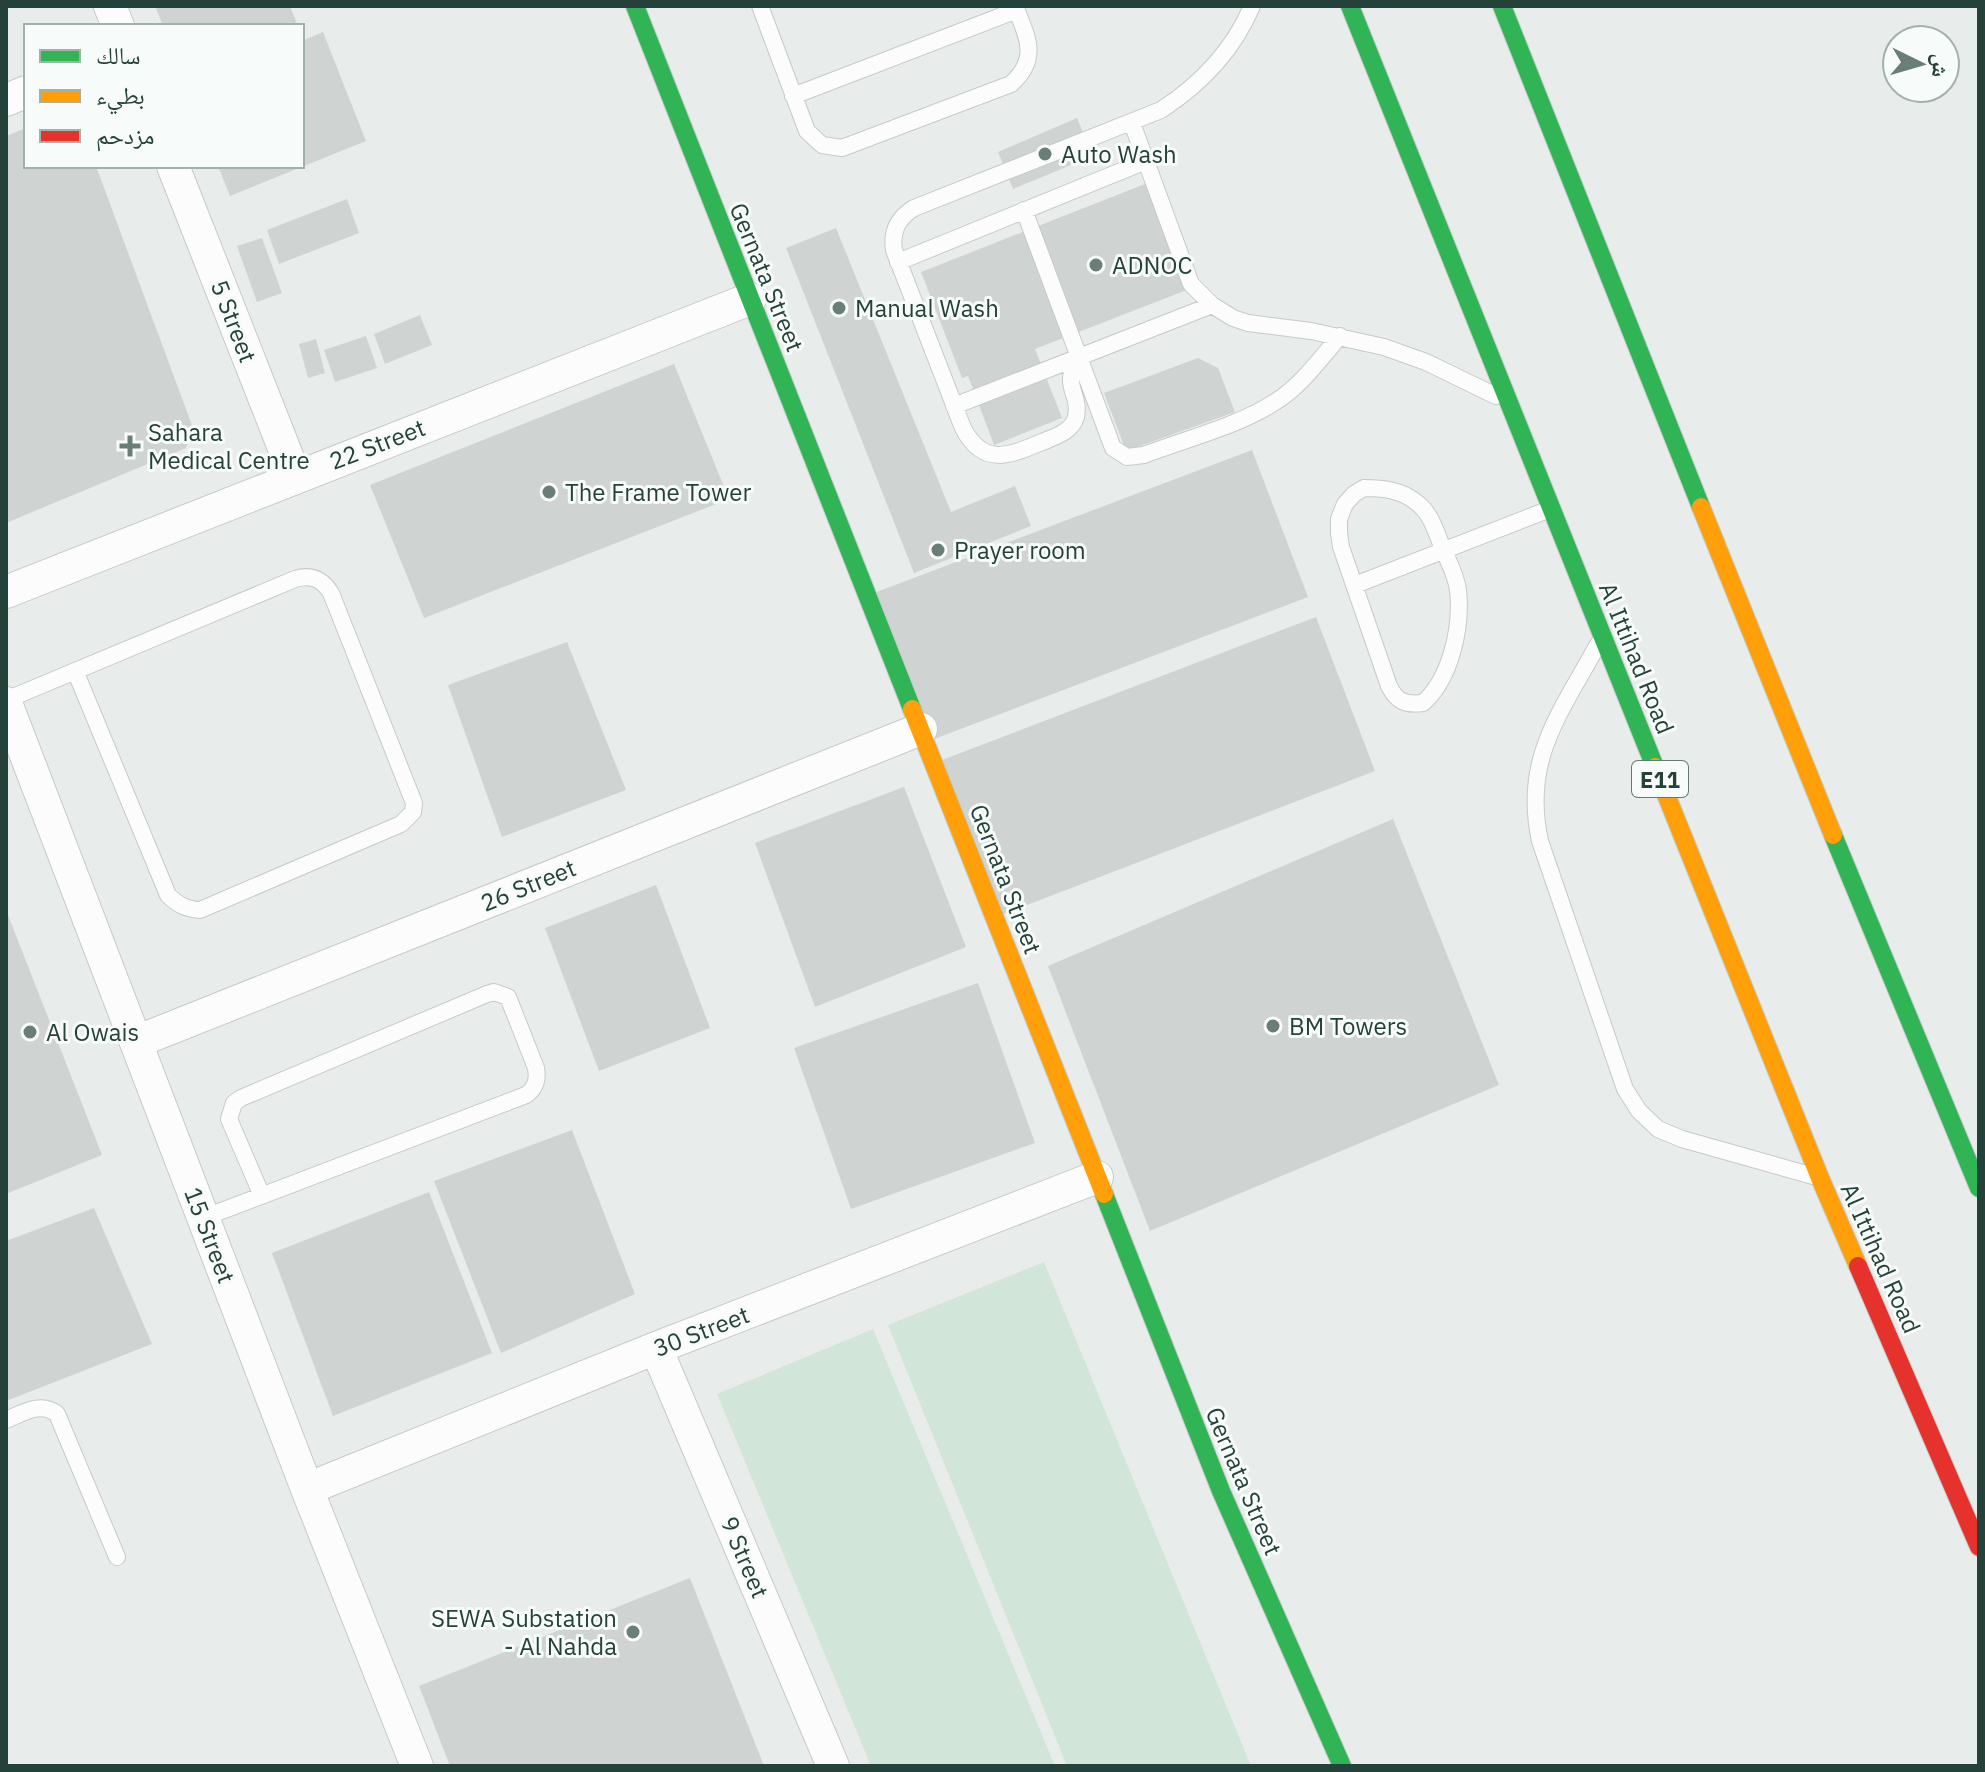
<svg xmlns="http://www.w3.org/2000/svg" width="1985" height="1772" font-family="'IBM Plex Sans','Noto Naskh Arabic',sans-serif">
	<style>
		.green { fill: #d1e6d8 }
		.building { fill: #cfd4d2 }
		.lines { fill: none; stroke-linecap: round; stroke-linejoin: round }
		.lane-casing { stroke: #c5cac8; stroke-width: 18 }
		.street-casing { stroke: #c5cac8; stroke-width: 34 }
		.fast-casing { stroke: #c3cbc8; stroke-width: 20 }
		.slow-casing { stroke: #c3cbc8; stroke-width: 20 }
		.jam-casing { stroke: #c3cbc8; stroke-width: 20 }
		.lane { stroke: #fcfcfc; stroke-width: 16 }
		.street { stroke: #fcfcfc; stroke-width: 32 }
		.fast { stroke: #30b455; stroke-width: 18 }
		.slow { stroke: #ff9f0a; stroke-width: 18 }
		.jam { stroke: #e5322d; stroke-width: 18 }
		.poi-dot { fill: #697e78; stroke: #f7fbf9; stroke-width: 3 }
		.labels { text-anchor: middle; dominant-baseline: central; stroke-width: 6; stroke-linejoin: round; paint-order: stroke }
		.shield { fill: #f7fbf9; stroke: #637a73; stroke-width: 2 }
		.shield-label { font-size: 22px; font-weight: bold; fill: #24423a }
		.poi-label { font-size: 24px; fill: #24423a; stroke: #f7fbf9; text-anchor: start }
		.street-label { font-size: 24px; fill: #24423a; stroke: #f7fbf9 }
	</style>
	<rect width="100%" height="100%" fill="#e8edeb"/>
	<path class="green" d="M1044,1262L1251,1766H1067L888,1325Z
		M873,1329L1055,1766H871L717,1394Z"/>
	<path class="building" d="M155,6H290L298,26H163Z
		M323,32L366,141L230,196L218,166H302V41Z
		M1077,118L1093,156L1013,189L998,152Z
		M26,128V166H96L193,428L186,448L6,523V136Z
		M1155,180L1197,286L1035,349L1062,418L994,445L968,376L962,378L921,272Z
		M347,199L359,233L279,264L267,230Z
		M836,228L951,512L1015,486L1031,526L914,573L786,248Z
		M262,238L282,293L257,302L237,246Z
		M420,315L432,345L385,364L374,334Z
		M366,336L377,368L335,382L324,350Z
		M316,339L325,373L308,378L299,344Z
		M1198,358L1218,368L1235,412L1126,451L1104,393Z
		M674,364L729,499L424,618L370,485Z
		M1252,450L1308,597L929,741L874,593Z
		M1316,617L1375,771L996,917L937,762Z
		M567,642L626,790L502,837L448,685Z
		M904,787L966,947L815,1007L755,843Z
		M1393,819L1499,1085L1150,1231L1048,966Z
		M656,885L710,1028L599,1071L545,928Z
		M6,910L102,1155L6,1194Z
		M978,983L1035,1143L851,1209L794,1048Z
		M572,1130L635,1294L501,1353L434,1181Z
		M429,1192L492,1353L333,1416L272,1253Z
		M94,1208L152,1344L6,1401V1241Z
		M690,1578L764,1766H450L419,1686Z"/>
	<g class="lines">
		<defs>
			<path id="lane" d="M760,6L807,131L822,145L842,148L1011,84C1040,58 1027,37 1015,6
				M793,96L1017,10
				M1132,123L1191,284L1212,305L1233,318L1248,323L1311,331L1384,347L1426,362L1496,396
				M1024,210L1113,448L1127,457L1144,455C1186,439 1238,426 1275,402C1301,386 1320,359 1340,336
				M898,262L1146,161
				M1079,359C1060,386 1081,392 1076,417C1072,432 1054,437 1042,442C1009,456 983,467 963,428L894,250C891,231 898,218 914,208L1161,110C1201,84 1233,51 1252,6
				M954,406L1212,305
				M1364,488C1383,488 1401,490 1416,502C1430,512 1435,529 1441,544C1447,559 1456,574 1458,590C1462,627 1451,678 1423,703C1405,705 1397,702 1389,686L1341,547L1339,533V519L1345,504L1354,494Z
				M1355,585L1550,509
				M1598,644C1561,713 1522,758 1540,841L1625,1089L1639,1111L1658,1129L1682,1139L1813,1176
				M6,700L295,579C311,574 322,579 331,593L414,803L413,812L401,824L200,910C186,909 178,905 168,895L76,673
				M203,1218L526,1095C536,1088 538,1079 536,1068L508,997L494,992L487,994L241,1098L234,1103L229,1119L262,1196
				M6,1420C23,1413 41,1401 57,1414L117,1557"/>
			<path id="street" d="M110,6L118,26
				M6,100L26,92
				M173,166L295,476
				M6,592L750,299
				M6,703L307,1489L417,1766
				M136,1042L921,729
				M656,1348L833,1766
				M307,1489L656,1348L1097,1177"/>
			<path id="fast" d="M635,6L912,709
				M1350,6L1655,767
				M1502,6L1701,507
				M1833,835L1979,1188
				M1104,1194L1221,1491L1342,1766"/>
			<path id="slow" d="M1701,507L1833,835
				M912,709L1104,1194
				M1655,767L1820,1178L1858,1266"/>
			<path id="jam" d="M1858,1266L1979,1547"/>
		</defs>
		<use href="#lane" class="lane-casing"/>
		<use href="#street" class="street-casing"/>
		<use href="#fast" class="fast-casing"/>
		<use href="#slow" class="slow-casing"/>
		<use href="#jam" class="jam-casing"/>
		<use href="#lane" class="lane"/>
		<use href="#street" class="street"/>
		<use href="#fast" class="fast"/>
		<use href="#slow" class="slow"/>
		<use href="#jam" class="jam"/>
	</g>
	<g class="poi-dot">
		<circle cx="1045" cy="154" r="8"/>
		<circle cx="1096" cy="265" r="8"/>
		<circle cx="839" cy="308" r="8"/>
		<path d="M126 434h8v8h8v8h-8v8h-8v-8h-8v-8h8z"/>
		<circle cx="549" cy="492" r="8"/>
		<circle cx="938" cy="550" r="8"/>
		<circle cx="1273" cy="1026" r="8"/>
		<circle cx="30" cy="1032" r="8"/>
		<circle cx="633" cy="1632" r="8"/>
	</g>
	<g class="labels">
		<rect class="shield" x="1632" y="761" width="56" height="36" rx="6"/>
		<g class="shield-label">
			<text x="1660" y="779">E11</text>
		</g>
		<g class="poi-label">
			<text x="1061" y="154">Auto Wash</text>
			<text x="1112" y="265">ADNOC</text>
			<text x="855" y="308">Manual Wash</text>
			<text x="148" y="432">Sahara<tspan x="148" dy="28">Medical Centre</tspan></text>
			<text x="565" y="492">The Frame Tower</text>
			<text x="954" y="550">Prayer room</text>
			<text x="1289" y="1026">BM Towers</text>
			<text x="46" y="1032">Al Owais</text>
			<text x="617" y="1618" text-anchor="end">SEWA Substation<tspan x="617" dy="28">- Al Nahda</tspan></text>
		</g>
		<g class="street-label">
			<text transform="translate(767 277) rotate(68)">Gernata Street</text>
			<text transform="translate(234 321) rotate(69)">5 Street</text>
			<text transform="translate(377 444) rotate(-21)">22 Street</text>
			<text transform="translate(1637 658) rotate(68)">Al Ittihad Road</text>
			<text transform="translate(1006 879) rotate(69)">Gernata Street</text>
			<text transform="translate(528 885) rotate(-22)">26 Street</text>
			<text transform="translate(210 1235) rotate(69)">15 Street</text>
			<text transform="translate(1881 1258) rotate(66)">Al Ittihad Road</text>
			<text transform="translate(701 1331) rotate(-21)">30 Street</text>
			<text transform="translate(1244 1481) rotate(67)">Gernata Street</text>
			<text transform="translate(745 1557) rotate(67)">9 Street</text>
		</g>
	</g>
	<rect width="1985" height="1772" fill="none" stroke="#24423a" stroke-width="16"/>
	<rect x="24" y="24" width="280" height="144" fill="#f7fbf9" stroke="#a3b1ad" stroke-width="2"/>
	<rect x="40" y="50" width="40" height="12" fill="#30b455" stroke="#a3b1ad" stroke-width="2"/>
	<text x="96" y="64" font-size="24" fill="#24423a">سالك</text>
	<rect x="40" y="90" width="40" height="12" fill="#ff9f0a" stroke="#a3b1ad" stroke-width="2"/>
	<text x="96" y="104" font-size="24" fill="#24423a">بطيء</text>
	<rect x="40" y="130" width="40" height="12" fill="#e5322d" stroke="#a3b1ad" stroke-width="2"/>
	<text x="96" y="144" font-size="24" fill="#24423a">مزدحم</text>
	<g transform="translate(1921 64) rotate(95)"><circle r="38" fill="#f7fbf9" stroke="#a3b1ad" stroke-width="2"/>
	<path d="M0-6L14 30L0 20L-14 30Z" fill="#697e78"/>
	<text y="-12" font-size="22" font-weight="bold" text-anchor="middle" fill="#24423a">ش</text>
	</g>
</svg>
